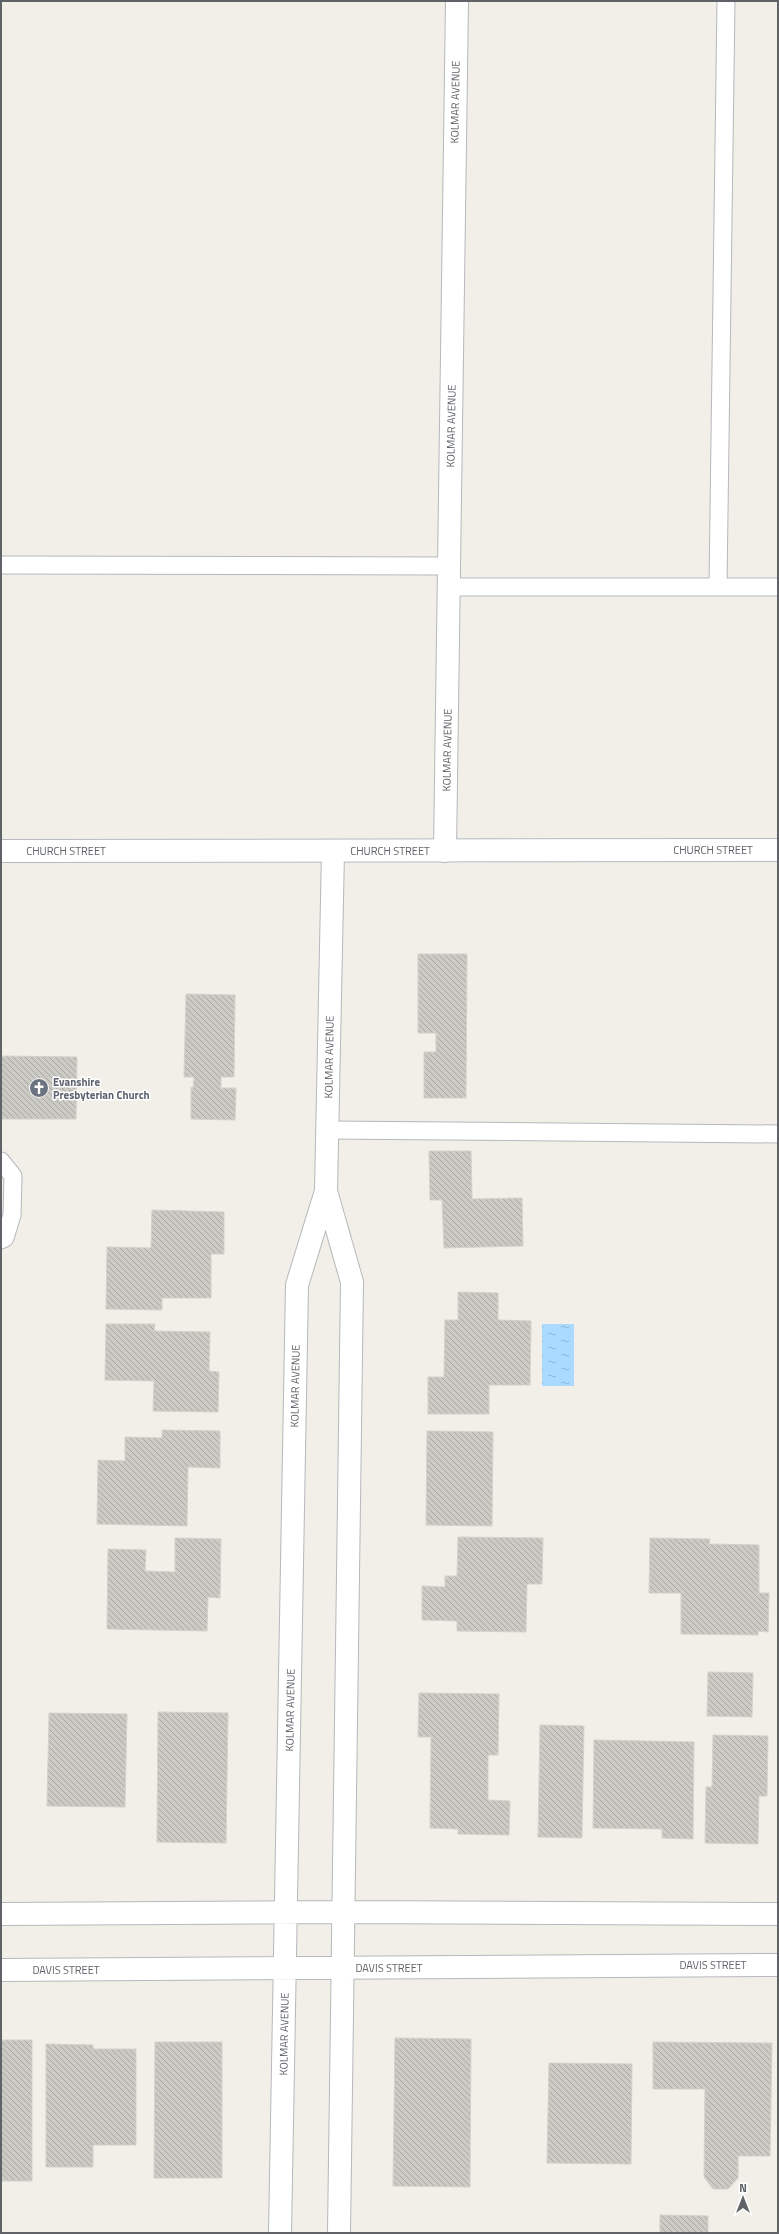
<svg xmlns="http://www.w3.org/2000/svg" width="779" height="2234" font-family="'Titillium Web',sans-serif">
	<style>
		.water { fill: url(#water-ripples) }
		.building { fill: url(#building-back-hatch); stroke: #d6d1c6 }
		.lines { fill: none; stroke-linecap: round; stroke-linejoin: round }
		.lane-casing { stroke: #b5b8bc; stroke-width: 19 }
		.street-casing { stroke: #b5b8bc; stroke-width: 24 }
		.secondary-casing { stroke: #b6babf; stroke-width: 24 }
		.lane { stroke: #fff; stroke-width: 17 }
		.street { stroke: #fff; stroke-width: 22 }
		.secondary { stroke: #fff; stroke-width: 22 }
		.labels { text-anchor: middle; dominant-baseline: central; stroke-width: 3; stroke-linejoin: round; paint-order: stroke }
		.street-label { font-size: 11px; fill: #5f6368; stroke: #fff }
		.worship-label { font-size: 11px; font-weight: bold; fill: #5b616d; stroke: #fff; text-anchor: start }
	</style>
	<defs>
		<pattern id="water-ripples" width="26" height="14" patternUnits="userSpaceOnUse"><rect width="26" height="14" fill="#aadaff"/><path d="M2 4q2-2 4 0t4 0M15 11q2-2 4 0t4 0" fill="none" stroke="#8eb4d2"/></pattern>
		<pattern id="building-back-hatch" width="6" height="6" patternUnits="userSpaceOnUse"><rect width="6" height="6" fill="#cccac5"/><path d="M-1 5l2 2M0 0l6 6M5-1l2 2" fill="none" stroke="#a9a8a4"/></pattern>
	</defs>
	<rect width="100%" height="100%" fill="#f1efe8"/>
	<path class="water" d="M542,1324H574V1386H542Z"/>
	<path class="building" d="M418,954H467L466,1098H424V1052H436V1033H418Z
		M186,994L235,995L234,1077H221V1088H236L235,1120L191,1119V1087L193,1088L194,1077H184Z
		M1,1056L77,1057L76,1119H1Z
		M429,1151H471L472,1199L522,1198L523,1246L444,1248L442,1200H430Z
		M152,1210L224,1212V1254H211V1298H162V1310L106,1309L107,1247L151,1248Z
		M458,1292L498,1293V1320L531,1321L530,1385H489V1414H428V1377H444L445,1320H458Z
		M106,1324H155L154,1331L210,1332L209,1371L219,1372L218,1412L153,1411L154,1381L105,1380Z
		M162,1430L220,1431V1468L188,1467L187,1526L97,1524L98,1460L125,1461V1437L162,1438Z
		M427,1431L493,1432L492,1526L426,1525Z
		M458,1537L543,1538L542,1584H527L526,1632L457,1631V1621L422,1620V1586L445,1587V1576H457Z
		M175,1538L221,1539L220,1598L208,1597L207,1631L107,1629L108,1549L146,1550L145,1571L175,1572Z
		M650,1538L710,1539L709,1544L759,1545V1593H769L768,1632L758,1631V1635L681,1634V1593H649Z
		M708,1672L753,1673L752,1717L707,1716Z
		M419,1693L499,1694L498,1755H488V1800L510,1801L509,1835L458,1834V1829L430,1828L431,1737H418Z
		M158,1712L228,1713L226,1843L157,1842Z
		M49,1713L127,1714L125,1807L47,1806Z
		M540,1725L584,1726L582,1838L538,1837Z
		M713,1735L768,1736L767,1796H759L758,1844L705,1843L706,1787H712Z
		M594,1740L694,1742L693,1839L662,1838V1829L593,1828Z
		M395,2038L471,2039L470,2187L393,2186Z
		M1,2040H32V2181H1Z
		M155,2042H222V2178H154Z
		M653,2042L772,2043L770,2156H738V2178L728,2189H713L704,2177L705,2089H653Z
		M46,2044L93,2045V2049H136V2145H93V2167H46Z
		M549,2063L632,2064L631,2164L547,2163Z
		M660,2215L708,2216V2233H660Z"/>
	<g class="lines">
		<defs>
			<path id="lane" d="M1,565L449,566
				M718,586L726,1
				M449,587H778
				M328,1130L778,1134
				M1,1161L13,1176L12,1215L5,1238L1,1240"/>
			<path id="street" d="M445,851L457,1
				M326,1191L352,1282L339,2233
				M1,1914L344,1912L778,1914
				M1,1970L778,1965
				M280,2233L297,1285L326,1191L333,851"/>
			<path id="secondary" d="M1,851L778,850"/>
		</defs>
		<use href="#lane" class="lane-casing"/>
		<use href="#street" class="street-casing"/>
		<use href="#secondary" class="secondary-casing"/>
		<use href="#lane" class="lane"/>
		<use href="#street" class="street"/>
		<use href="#secondary" class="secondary"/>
	</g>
	<defs>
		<symbol id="church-disc" viewBox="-11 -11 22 22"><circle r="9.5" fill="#6b7280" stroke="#fff"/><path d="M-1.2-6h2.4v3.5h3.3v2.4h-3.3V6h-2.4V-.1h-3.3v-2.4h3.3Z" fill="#fff"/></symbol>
	</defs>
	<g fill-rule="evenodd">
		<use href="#church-disc" x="28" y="1077" width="22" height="22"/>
	</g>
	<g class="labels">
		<g class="street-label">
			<text transform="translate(455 102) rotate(-89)">KOLMAR AVENUE</text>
			<text transform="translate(451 426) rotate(-89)">KOLMAR AVENUE</text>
			<text transform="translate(447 750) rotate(-89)">KOLMAR AVENUE</text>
			<text x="713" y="850">CHURCH STREET</text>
			<text x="66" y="851">CHURCH STREET</text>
			<text x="390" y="851">CHURCH STREET</text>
			<text transform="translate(329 1057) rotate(-89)">KOLMAR AVENUE</text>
			<text transform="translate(295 1386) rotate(-89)">KOLMAR AVENUE</text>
			<text transform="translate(290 1710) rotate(-89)">KOLMAR AVENUE</text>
			<text x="713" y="1965">DAVIS STREET</text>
			<text x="389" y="1968">DAVIS STREET</text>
			<text x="66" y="1970">DAVIS STREET</text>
			<text transform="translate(284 2034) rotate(-89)">KOLMAR AVENUE</text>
		</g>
		<g class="worship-label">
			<text x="53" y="1082">Evanshire<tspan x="53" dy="13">Presbyterian Church</tspan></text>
		</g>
	</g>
	<rect width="779" height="2234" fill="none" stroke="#5f6368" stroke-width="4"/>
	<g transform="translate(743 2198)" stroke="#ffffff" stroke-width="3" paint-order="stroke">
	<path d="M0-3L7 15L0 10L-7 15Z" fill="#5f6368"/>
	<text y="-6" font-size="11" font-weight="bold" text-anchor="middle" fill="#5f6368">N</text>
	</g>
</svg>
